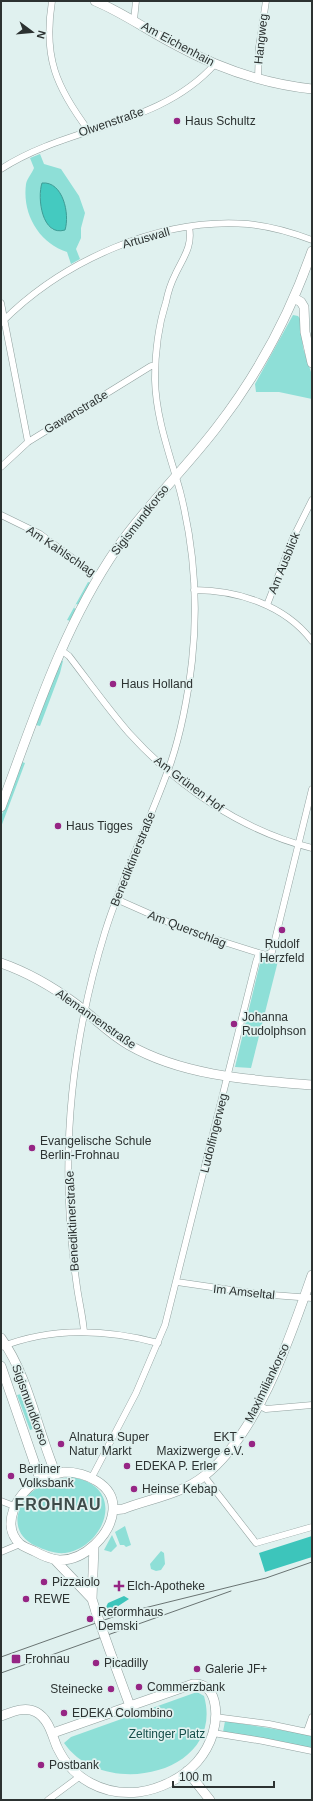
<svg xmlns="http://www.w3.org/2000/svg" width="313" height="1801" font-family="Helvetica,sans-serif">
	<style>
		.green { fill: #8edfd7; fill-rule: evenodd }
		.forest { fill: #3dc5bb }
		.water { fill: #44cac0; stroke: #3d9c95 }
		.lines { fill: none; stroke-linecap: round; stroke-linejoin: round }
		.street-casing { stroke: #91a19f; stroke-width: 7 }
		.secondary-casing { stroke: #91a19f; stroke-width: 10 }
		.street { stroke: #fff; stroke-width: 6 }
		.secondary { stroke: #fff; stroke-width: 9 }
		.tram { stroke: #6a7473; stroke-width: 1 }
		.secondary-bridge-casing { stroke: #91a19f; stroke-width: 10; stroke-linecap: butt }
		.secondary-bridge { stroke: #fff; stroke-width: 9 }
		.poi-dot { fill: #962584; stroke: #e0f1ef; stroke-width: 1.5 }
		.labels { text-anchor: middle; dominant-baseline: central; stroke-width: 3.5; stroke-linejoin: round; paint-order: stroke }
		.street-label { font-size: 12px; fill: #2c3231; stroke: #e0f1ef }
		.poi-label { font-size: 12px; fill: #2c3231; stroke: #e0f1ef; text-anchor: start }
		.park-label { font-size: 12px; fill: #154e4a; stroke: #e0f1ef }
		.district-label { font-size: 16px; font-weight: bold; letter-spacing: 1px; fill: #3d4b49; stroke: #e0f1ef }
	</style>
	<rect width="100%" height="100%" fill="#e0f1ef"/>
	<path class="green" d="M40,154L44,164L61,169L79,196L85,213L81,228V238L76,249L80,259L71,264L67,252C39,243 22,214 26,184C27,179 32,173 34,168L30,158ZM42,183L53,230C42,217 37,200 42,183Z
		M293,315L298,316L301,320L303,348L312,375V399L279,392H256L255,384Z
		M88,582L91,583L79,605L76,604L74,608L76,609L71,621L67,620Z
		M61,660L63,661L60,673L40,726L36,725Z
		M22,762L25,763L1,827V817Z
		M273,956L279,957L251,1068L235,1067L260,963L264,959Z
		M21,1394L33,1429L30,1430L17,1395Z
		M72,1477C129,1487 104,1548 65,1553C55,1554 45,1550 36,1546C5,1532 17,1498 42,1485C52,1480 61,1478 72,1477Z
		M125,1526L131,1545L126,1547L124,1545H120L115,1532Z
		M112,1535L117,1546L111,1552L104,1550Z
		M161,1551L164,1553L165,1564L161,1570L156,1571L151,1569L150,1564Z
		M197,1692L204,1696C226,1774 104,1801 64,1743L71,1737Z
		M225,1721L312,1735V1749L223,1732Z"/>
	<path class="forest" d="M312,1536V1557L265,1572L259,1553Z
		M124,1596L129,1599L106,1614L105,1609L108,1603Z"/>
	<path class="water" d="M42,183C63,181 70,214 65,230C42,237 37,198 42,183Z"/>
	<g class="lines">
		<defs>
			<path id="street" d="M52,1C43,57 56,87 89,131
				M134,20L136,1
				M258,78L259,47L266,1
				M1,169C68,125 159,127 215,64
				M1,303L28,442
				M1,323C62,261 160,217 248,224C270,226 291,232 312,240
				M1,467L28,442L41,434L151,366H155
				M1,515L40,534L98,577
				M194,590C237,590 285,605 312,641
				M267,605L293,538L312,500
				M61,650L69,656C89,682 108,709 129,733C177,786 242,831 312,848
				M116,899L186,930L259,953
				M177,1282L259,1294L312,1298
				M84,1332C83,1317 79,1302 77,1287C73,1259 70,1230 69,1202C65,1110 78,1020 105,932C123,874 151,819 171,762C182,729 188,695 192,661C198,606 194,546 180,491C170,455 156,419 155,380C155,354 158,327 166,302C168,292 171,283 175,275C183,258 193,246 189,227
				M1,1347C51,1327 107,1329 158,1343
				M258,1405L266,1409L312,1405
				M204,1476L256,1543L312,1527
				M92,1477L136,1393L165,1325L256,962L259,953L266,955L272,952L312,789
				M1,1501L14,1506
				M1,1552L20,1544
				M215,1717L269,1724L312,1733
				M307,1731L312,1717
				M213,1733L263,1741L312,1751
				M48,1800L79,1777"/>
			<path id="secondary" d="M95,1C124,13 148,31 176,45C218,68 265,84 312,89
				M294,298L301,302L304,307L305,332L312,363
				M1,807C34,718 63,627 117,548C147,505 185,469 217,427C258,374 290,314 312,251
				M1,963C27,972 53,987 76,1004C94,1017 109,1034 129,1045C183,1076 251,1080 312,1085
				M1,1338C29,1377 37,1430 56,1474
				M1,1366L40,1479
				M64,1472C85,1472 115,1484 113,1510C111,1535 84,1561 59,1560C50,1559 41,1555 34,1551C29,1549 24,1547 20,1544C0,1525 17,1494 36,1482C44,1476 54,1474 64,1472Z
				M113,1510L123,1509C149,1499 182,1494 204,1476C258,1434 290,1338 312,1275
				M94,1546L92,1599L96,1612
				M54,1559L92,1599
				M112,1657L130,1706
				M1,1716C12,1712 25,1706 36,1712C49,1719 52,1735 57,1747C72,1779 104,1796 139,1792C160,1789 183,1778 197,1762C204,1754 210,1743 213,1733C218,1715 218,1682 193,1684L53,1733
				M187,1771L210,1800"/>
		</defs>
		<use href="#street" class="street-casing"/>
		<use href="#secondary" class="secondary-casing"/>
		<use href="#street" class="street"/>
		<use href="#secondary" class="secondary"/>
		<path class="tram" d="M1,1657L124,1613L266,1578L312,1562
			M1,1673L231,1591"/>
		<defs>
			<path id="secondary-bridge" d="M96,1612L112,1657"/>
		</defs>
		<use href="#secondary-bridge" class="secondary-bridge-casing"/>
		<use href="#secondary-bridge" class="secondary-bridge"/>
	</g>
	<g class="poi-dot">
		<circle cx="177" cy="121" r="4"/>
		<circle cx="113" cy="684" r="4"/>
		<circle cx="58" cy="826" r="4"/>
		<circle cx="282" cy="930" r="4"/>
		<circle cx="234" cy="1024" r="4"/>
		<circle cx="32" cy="1148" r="4"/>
		<circle cx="61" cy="1444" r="4"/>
		<circle cx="252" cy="1444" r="4"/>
		<circle cx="127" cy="1466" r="4"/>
		<circle cx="11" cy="1476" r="4"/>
		<circle cx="134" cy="1489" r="4"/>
		<circle cx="44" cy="1582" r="4"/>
		<path d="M117 1580h4v4h4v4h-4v4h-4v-4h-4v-4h4z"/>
		<circle cx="26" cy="1599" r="4"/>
		<circle cx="90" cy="1619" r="4"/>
		<rect x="11" y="1654" width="10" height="10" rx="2"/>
		<circle cx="96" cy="1663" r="4"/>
		<circle cx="197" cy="1669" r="4"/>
		<circle cx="139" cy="1687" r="4"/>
		<circle cx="111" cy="1689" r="4"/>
		<circle cx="64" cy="1713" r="4"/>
		<circle cx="41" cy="1765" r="4"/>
	</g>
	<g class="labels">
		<g class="street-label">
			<text transform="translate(261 39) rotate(-84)">Hangweg</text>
			<text transform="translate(178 44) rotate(28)">Am Eichenhain</text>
			<text transform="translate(111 122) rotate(-19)">Olwenstraße</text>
			<text transform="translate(146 238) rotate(-16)">Artuswall</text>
			<text transform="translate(76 412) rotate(-31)">Gawanstraße</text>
			<text transform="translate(140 520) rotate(-52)">Sigismundkorso</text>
			<text transform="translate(61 551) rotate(34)">Am Kahlschlag</text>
			<text transform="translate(284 563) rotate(-68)">Am Ausblick</text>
			<text transform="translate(189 784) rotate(37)">Am Grünen Hof</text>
			<text transform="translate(133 859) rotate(-68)">Benediktinerstraße</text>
			<text transform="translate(187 929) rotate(21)">Am Querschlag</text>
			<text transform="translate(96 1019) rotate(35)">Alemannenstraße</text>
			<text transform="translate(214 1133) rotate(-76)">Ludolfingerweg</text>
			<text transform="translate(72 1221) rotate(-93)">Benediktinerstraße</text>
			<text transform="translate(244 1292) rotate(6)">Im Amseltal</text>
			<text transform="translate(267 1383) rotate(-64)">Maximiliankorso</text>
			<text transform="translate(30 1405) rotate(70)">Sigismundkorso</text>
		</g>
		<g class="poi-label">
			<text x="185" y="121">Haus Schultz</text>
			<text x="121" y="684">Haus Holland</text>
			<text x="66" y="826">Haus Tigges</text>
			<text x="282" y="944" text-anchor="middle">Rudolf<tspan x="282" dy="14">Herzfeld</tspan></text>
			<text x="242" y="1017">Johanna<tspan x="242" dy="14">Rudolphson</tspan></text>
			<text x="40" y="1141">Evangelische Schule<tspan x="40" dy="14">Berlin-Frohnau</tspan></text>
			<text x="69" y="1437">Alnatura Super<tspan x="69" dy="14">Natur Markt</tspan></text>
			<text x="244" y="1437" text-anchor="end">EKT -<tspan x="244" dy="14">Maxizwerge e.V.</tspan></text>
			<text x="135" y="1466">EDEKA P. Erler</text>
			<text x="19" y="1469">Berliner<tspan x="19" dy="14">Volksbank</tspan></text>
			<text x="142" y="1489">Heinse Kebap</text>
			<text x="52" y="1582">Pizzaiolo</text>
			<text x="127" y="1586">Elch-Apotheke</text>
			<text x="34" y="1599">REWE</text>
			<text x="98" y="1612">Reformhaus<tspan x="98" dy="14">Demski</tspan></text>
			<text x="25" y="1659">Frohnau</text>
			<text x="104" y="1663">Picadilly</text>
			<text x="205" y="1669">Galerie JF+</text>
			<text x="147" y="1687">Commerzbank</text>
			<text x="103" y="1689" text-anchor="end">Steinecke</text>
			<text x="72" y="1713">EDEKA Colombino</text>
			<text x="49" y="1765">Postbank</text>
		</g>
		<g class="park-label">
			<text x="167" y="1734">Zeltinger Platz</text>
		</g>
		<g class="district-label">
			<text x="58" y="1504">FROHNAU</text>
		</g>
	</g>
	<rect width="313" height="1801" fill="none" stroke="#2c3231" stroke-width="4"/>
	<g transform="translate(32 32) rotate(106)" stroke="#e0f1ef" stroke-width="3" paint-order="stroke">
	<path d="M0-3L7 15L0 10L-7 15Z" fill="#2c3231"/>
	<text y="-6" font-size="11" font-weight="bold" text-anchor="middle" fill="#2c3231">N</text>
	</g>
	<path d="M173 1781v6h101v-6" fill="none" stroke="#2c3231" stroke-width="2"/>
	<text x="179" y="1781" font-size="12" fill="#2c3231" stroke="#e0f1ef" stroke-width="3" paint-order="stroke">100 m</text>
</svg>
